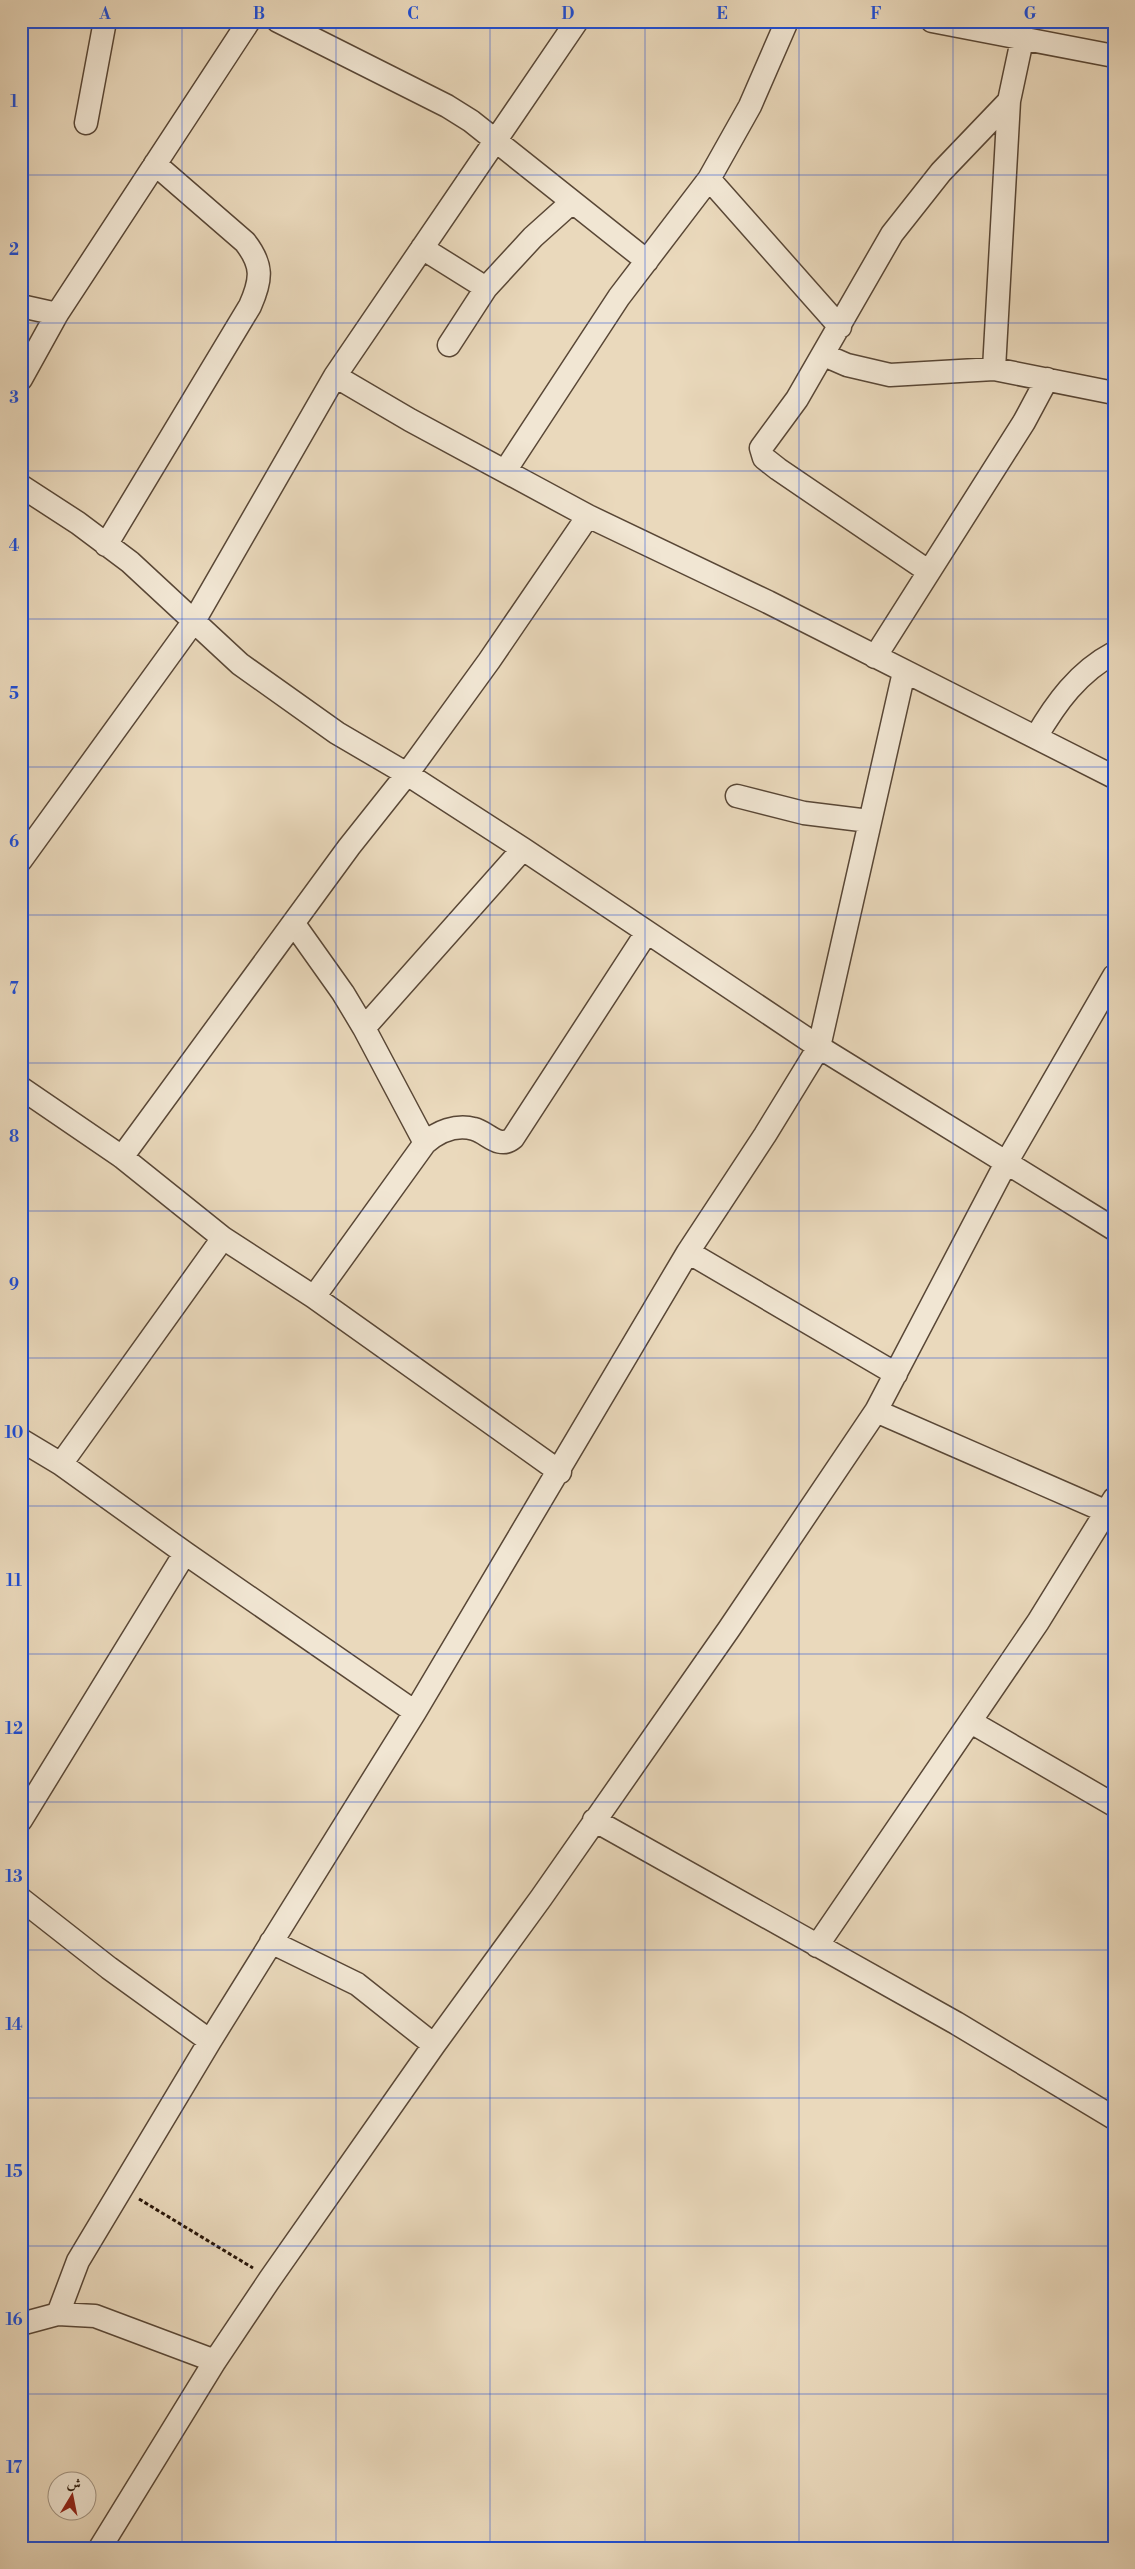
<svg xmlns="http://www.w3.org/2000/svg" width="1135" height="2569" font-family="'Libre Bodoni',Amiri,serif">
	<style>
		.lines { fill: none; stroke-linecap: round; stroke-linejoin: round }
		.street-casing { stroke: #594736; stroke-width: 25 }
		.path { stroke: #291609; stroke-width: 3; stroke-dasharray: 4 2.5; stroke-linecap: butt }
		.street { stroke: #f1e6d3; stroke-width: 22 }
		.grid { fill: none; stroke: #1d4ed8; stroke-width: 1; stroke-opacity: 0.55 }
		.neatline { fill: none; stroke: #1d4ed8; stroke-width: 2 }
		.grid-label { font-size: 16px; text-anchor: middle; font-weight: bold; fill: #1d4ed8 }
	</style>
	<rect width="100%" height="100%" fill="#ead9bc"/>
	<filter id="stains"><feTurbulence type="fractalNoise" baseFrequency=".004" numOctaves="4"/><feColorMatrix values="0 0 0 0 .2 0 0 0 0 .09 0 0 0 0 .02 0 0 0 .5 -.17"/></filter>
	<radialGradient id="worn" r=".72"><stop offset=".6" stop-color="#630" stop-opacity="0"/><stop offset="1" stop-color="#630" stop-opacity=".3"/></radialGradient>
	<g class="lines">
		<defs>
			<path id="street" d="M278,21L447,106L471,121L647,261
				M932,21L1114,56
				M86,123L105,21
				M709,179L840,327
				M422,248L486,288
				M21,306L57,314
				M449,345L486,288L533,237L572,202
				M824,355L847,365L890,375L994,369L1114,393
				M994,369L1009,101L1022,40
				M335,376L410,420L588,516L768,602L1114,777
				M21,379L57,314L249,21
				M505,471L619,297L709,179L750,106L787,21
				M21,486L78,523L130,562L240,664L337,733L407,774L523,849L819,1047L1114,1229
				M106,545L250,306C262,279 263,265 245,242L155,164
				M928,571L778,469L764,458L761,448L797,399L892,234L941,172L1009,101
				M875,657L1024,422L1047,379
				M1036,737C1056,703 1078,672 1114,653
				M737,796L804,813L869,821
				M21,860L194,621L335,376L577,21
				M294,924L343,993L364,1028L425,1143
				M364,1028L523,849
				M21,1088L122,1157L223,1238L314,1297L560,1472
				M122,1157L349,847L407,774L489,661L588,516
				M688,1252L896,1374
				M314,1297L425,1143C438,1132 456,1124 474,1129C487,1132 499,1150 513,1138L647,932
				M876,1411L1114,1515
				M21,1440L61,1464L185,1553L415,1712
				M61,1464L223,1238
				M971,1722L1114,1805
				M21,1820L185,1553
				M594,1820L956,2023L1114,2118
				M21,1899L109,1968L210,2041
				M271,1942L357,1984L434,2045
				M817,1946L1038,1622L1114,1499
				M58,2314L78,2261L210,2041L415,1712L688,1252L765,1135L819,1047L904,672
				M21,2324L58,2314L95,2316L215,2361
				M100,2548L215,2361L270,2279L434,2045L541,1898L729,1629L876,1411L1006,1163L1114,976"/>
		</defs>
		<use href="#street" class="street-casing"/>
		<path class="path" d="M139,2199L253,2268"/>
		<use href="#street" class="street"/>
	</g>
	<path class="grid" d="M182,21V2548M336,21V2548M490,21V2548M645,21V2548M799,21V2548M953,21V2548M21,175H1114M21,323H1114M21,471H1114M21,619H1114M21,767H1114M21,915H1114M21,1063H1114M21,1211H1114M21,1358H1114M21,1506H1114M21,1654H1114M21,1802H1114M21,1950H1114M21,2098H1114M21,2246H1114M21,2394H1114"/>
	<rect width="1135" height="2569" fill="none" stroke="#ead9bc" stroke-width="55"/>
	<g transform="translate(72 2496) rotate(10)"><circle r="24" fill="#f1e6d3" stroke="#a19382"/>
	<path d="M0-4L9 19L0 12L-9 19Z" fill="#8f2418"/>
	<text y="-8" font-size="14" font-weight="bold" text-anchor="middle" fill="#291609">ش</text>
	</g>
	<rect x="28" y="28" width="1080" height="2514" class="neatline"/>
	<g class="grid-label">
		<text x="105" y="19">A</text>
		<text x="259" y="19">B</text>
		<text x="413" y="19">C</text>
		<text x="568" y="19">D</text>
		<text x="722" y="19">E</text>
		<text x="876" y="19">F</text>
		<text x="1030" y="19">G</text>
		<text x="14" y="107">1</text>
		<text x="14" y="255">2</text>
		<text x="14" y="403">3</text>
		<text x="14" y="551">4</text>
		<text x="14" y="699">5</text>
		<text x="14" y="847">6</text>
		<text x="14" y="994">7</text>
		<text x="14" y="1142">8</text>
		<text x="14" y="1290">9</text>
		<text x="14" y="1438">10</text>
		<text x="14" y="1586">11</text>
		<text x="14" y="1734">12</text>
		<text x="14" y="1882">13</text>
		<text x="14" y="2030">14</text>
		<text x="14" y="2177">15</text>
		<text x="14" y="2325">16</text>
		<text x="14" y="2473">17</text>
	</g>
	<rect width="100%" height="100%" filter="url(#stains)"/>
	<rect width="100%" height="100%" fill="url(#worn)"/>
</svg>
